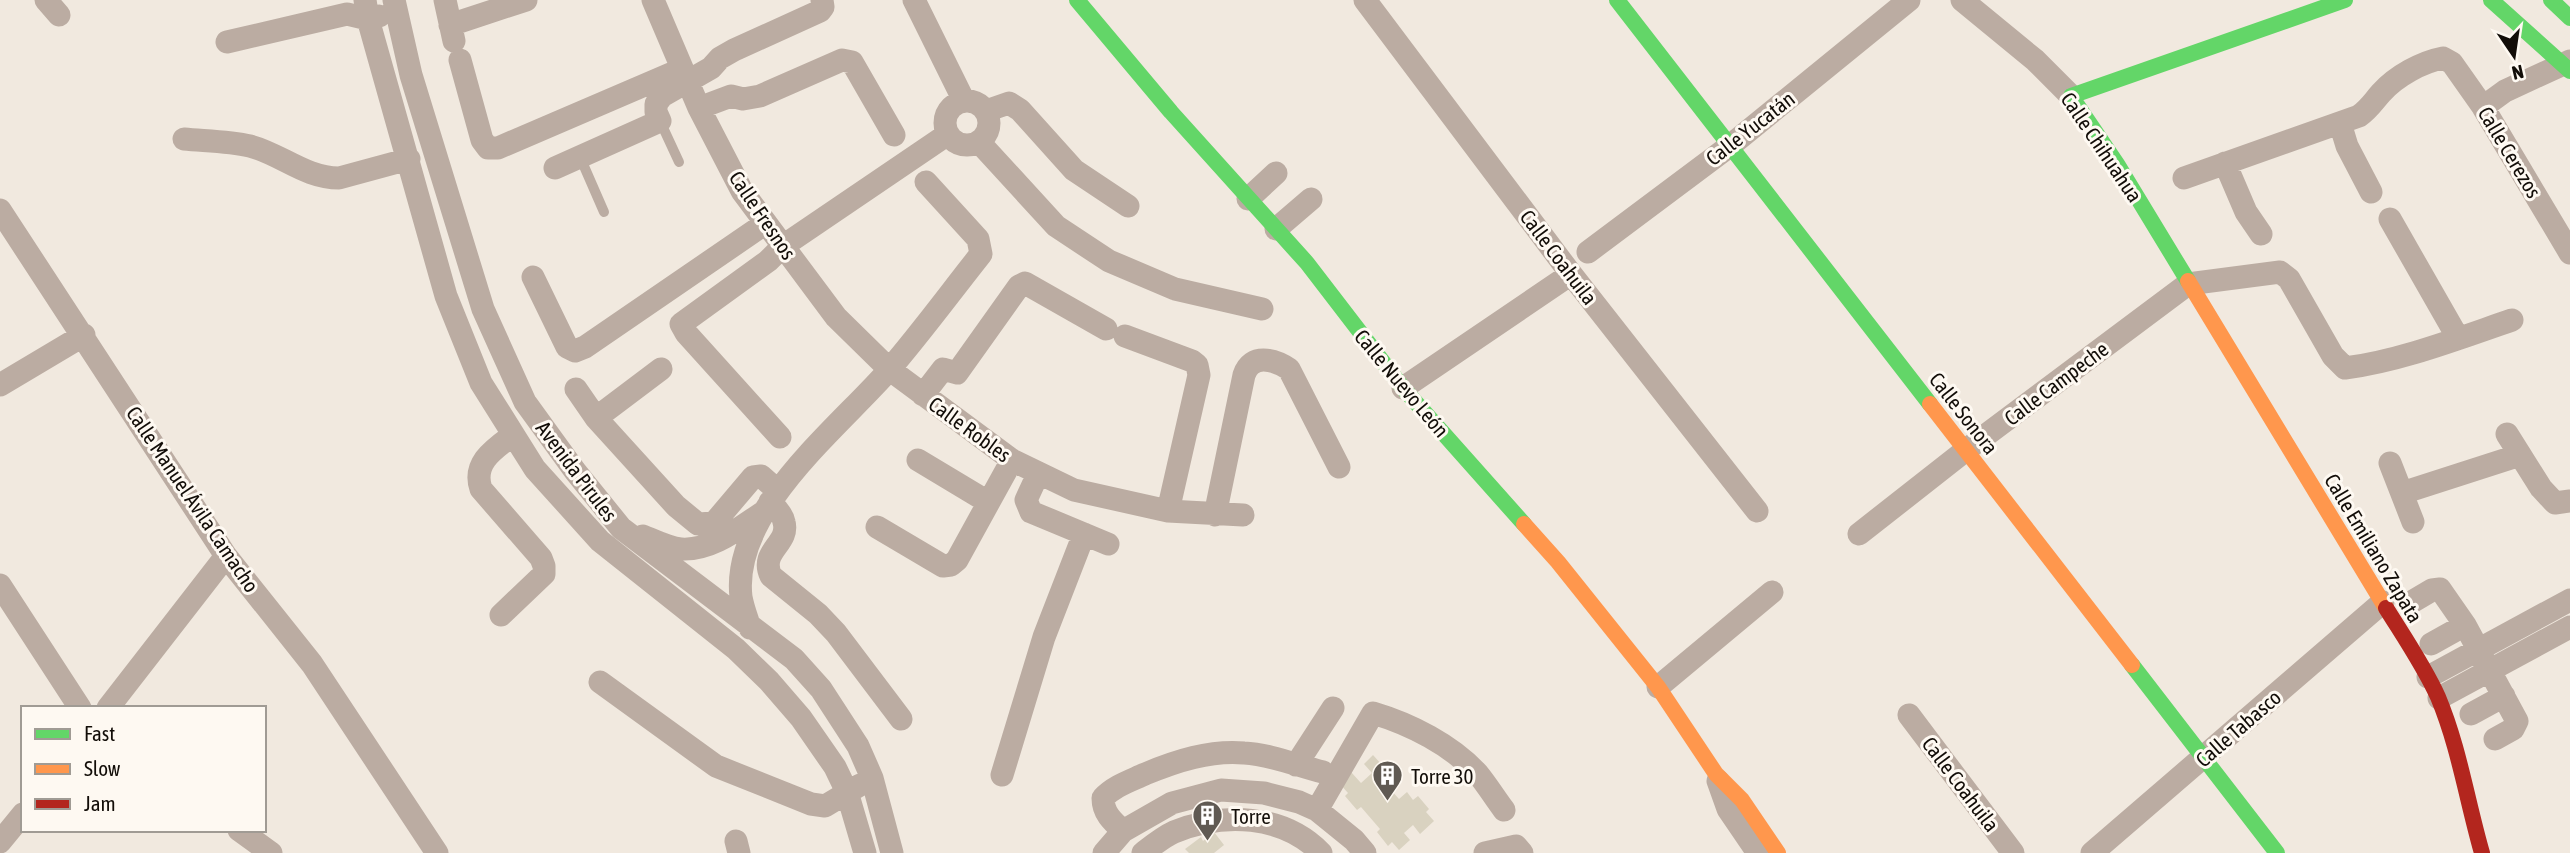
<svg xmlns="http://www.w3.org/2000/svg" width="2570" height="853" font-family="'Asap Condensed',sans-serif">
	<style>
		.building { fill: #d9d2c0 }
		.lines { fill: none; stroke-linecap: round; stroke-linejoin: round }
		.lane { stroke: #bbaca2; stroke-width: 10 }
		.street { stroke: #bbaca2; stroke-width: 23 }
		.fast { stroke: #63d668; stroke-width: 16 }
		.slow { stroke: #ff974d; stroke-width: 16 }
		.jam { stroke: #b3261e; stroke-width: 16 }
		.labels { text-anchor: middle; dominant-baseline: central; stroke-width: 6; stroke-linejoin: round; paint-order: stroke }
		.street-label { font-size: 21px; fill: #120d08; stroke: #fef9f2 }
		.poi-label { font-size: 21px; fill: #120d08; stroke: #fef9f2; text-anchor: start }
	</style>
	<rect width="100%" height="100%" fill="#f1e9df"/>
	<path class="building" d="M1373,755L1382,765L1386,761L1396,772L1391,776L1398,784L1391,790L1399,799L1407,792L1413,800L1418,796L1429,809L1426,812L1434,821L1420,834L1413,825L1404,833L1410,840L1399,850L1392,842L1388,846L1377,832L1380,829L1361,807L1357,810L1345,796L1348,793L1339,783L1351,772L1361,783L1372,773L1364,764Z
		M1214,832L1224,845L1214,853H1189L1185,849L1201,837L1203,841Z"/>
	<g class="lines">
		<path class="lane" d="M660,121L679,162
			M580,157L604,212"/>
		<path class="street" d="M46,0L59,15
			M365,0L368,19L446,296L481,383L535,469L600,541L736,649L769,681L801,718L835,767L847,792L865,853
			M394,0L411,75L483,309L525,402L575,471L621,528L794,659L821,689L858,746L872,778L892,853
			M445,0L454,41
			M653,0L699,108L742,191L836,317L889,369L1012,460L1074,490L1168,511L1243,515
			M914,0L964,101
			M1365,0L1571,274L1757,511
			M1962,0L2035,60L2071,96
			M450,25L526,0
			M227,42L347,14L368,19L379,16
			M460,60L482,140L488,148H498L682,69
			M945 123a22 22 0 1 1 44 0a22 22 0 1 1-44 0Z
			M2483,107L2505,91L2570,61
			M699,108L731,96L743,99L760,96L842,60L852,62L894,135
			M986,111L1009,103L1020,110L1074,170L1128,206
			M2340,123L2347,146L2371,192
			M184,139C205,141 229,141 250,146C281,154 305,178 339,178L409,159
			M979,142L1056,226L1109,261L1175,289L1262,309
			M2225,163L2246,212L2261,234
			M555,168L660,121L656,112V104L662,96L711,68L720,58L734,50L820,11L823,7L822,0
			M2184,178L2359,116C2369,109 2373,102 2381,93C2396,76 2422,62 2443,58L2452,63L2483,107L2570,253
			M1248,199L1276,173
			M0,210L226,556L312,664L437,853
			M2390,219L2458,338
			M1276,229L1311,199
			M1588,252L1731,145L1909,0
			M533,277L567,347L575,351L585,347L766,223
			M1125,336L1192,361L1197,365L1199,375L1168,511
			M0,385L84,335
			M1403,388L1571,274
			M576,389L596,418L676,506L698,524L714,523L753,477L761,476L777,490
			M923,395L943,369L957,373L1019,286L1025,283L1106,329
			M596,418L661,369
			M2507,434L2541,488L2555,503L2570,501
			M780,437L686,333L681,324L768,261L783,246L948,134
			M918,460L988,502
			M2390,463L2413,522
			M1038,474L1026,500L1031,512L1108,544
			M2402,493L2520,455
			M770,502C775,507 783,515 784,522C790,544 759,551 771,576L818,614L836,633L901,719
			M1215,515L1244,375C1251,353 1274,359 1289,369L1339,467
			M877,527L943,566L951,565L957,560L1012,460
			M1859,534L1966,450L2188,284L2280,272L2289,279L2333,356L2345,368C2400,361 2459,338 2512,320
			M643,536C655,541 669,548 681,549C711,551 738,529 762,513
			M0,585L80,708
			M2410,603L2432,590L2440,589L2465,625L2517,721L2513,729L2495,739
			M501,615L544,574V566L541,558L481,489C472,463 494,449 513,435
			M750,628C747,618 743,608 741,597C731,512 836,430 888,371C920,334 950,293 981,254L978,239L926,182
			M2431,644L2465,625
			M2428,677L2570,600
			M600,682L716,766L811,804L825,806L860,785
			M1658,687L1772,592
			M2439,698L2570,627
			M108,708L226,556
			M2471,714L2504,696
			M1909,715L2013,853
			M1296,765L1333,708
			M1002,775L1044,637L1084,534
			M1718,781L1728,809L1758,853
			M1317,810L1373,713C1410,724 1452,745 1478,774C1487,785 1495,798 1504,810
			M239,830L271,853
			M1123,831C1112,821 1103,813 1103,798C1114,786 1130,781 1145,774C1176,761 1210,750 1244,753C1270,754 1298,766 1323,772
			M736,841L739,853
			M0,842L23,814
			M1104,853L1123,831L1172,803L1221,790L1264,793L1299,802L1317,810L1354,840L1365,853
			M1143,853C1152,846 1163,837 1174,832C1223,812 1283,814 1321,853
			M1485,853L1516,846L1522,853
			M2092,853L2383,602"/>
		<path class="fast" d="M1077,0L1171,112L1307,263L1403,388L1524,524
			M1617,0L1930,404
			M2491,0L2570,71
			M2551,0L2570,18
			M2188,281L2117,164L2071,96L2345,0
			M2132,665L2277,853"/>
		<path class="slow" d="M2188,281L2386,608
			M1930,404L2132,665
			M1524,524L1558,562L1658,687L1716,774L1742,800L1778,853"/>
		<path class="jam" d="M2386,608C2404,637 2424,666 2438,697C2459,747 2467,801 2482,853"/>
	</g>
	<defs>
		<symbol id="building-pin" viewBox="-11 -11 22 30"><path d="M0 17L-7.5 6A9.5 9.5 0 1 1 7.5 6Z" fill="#605a53" stroke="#fef9f2"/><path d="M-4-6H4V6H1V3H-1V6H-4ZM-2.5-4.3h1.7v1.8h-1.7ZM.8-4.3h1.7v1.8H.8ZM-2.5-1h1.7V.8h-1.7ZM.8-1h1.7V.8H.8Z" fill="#fff"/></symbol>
	</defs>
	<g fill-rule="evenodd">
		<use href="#building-pin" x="1370" y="758" width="35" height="47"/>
		<use href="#building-pin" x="1190" y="798" width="35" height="47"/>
	</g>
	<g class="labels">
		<g class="street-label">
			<text transform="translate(1750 128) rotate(-38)">Calle Yucatán</text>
			<text transform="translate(2102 147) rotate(56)">Calle Chihuahua</text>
			<text transform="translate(2510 152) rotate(59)">Calle Cerezos</text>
			<text transform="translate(763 215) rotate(56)">Calle Fresnos</text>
			<text transform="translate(1559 257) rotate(53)">Calle Coahuila</text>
			<text transform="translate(1402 383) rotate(50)">Calle Nuevo León</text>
			<text transform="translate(2056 383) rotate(-37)">Calle Campeche</text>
			<text transform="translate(1964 413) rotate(52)">Calle Sonora</text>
			<text transform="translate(970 429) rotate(36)">Calle Robles</text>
			<text transform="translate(577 471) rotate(53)">Avenida Pirules</text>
			<text transform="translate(193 499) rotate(56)">Calle Manuel Ávila Camacho</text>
			<text transform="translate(2374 548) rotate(59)">Calle Emiliano Zapata</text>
			<text transform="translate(2238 728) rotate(-41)">Calle Tabasco</text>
			<text transform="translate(1961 784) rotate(53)">Calle Coahuila</text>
		</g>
		<g class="poi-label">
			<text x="1411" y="776">Torre 30</text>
			<text x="1231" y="816">Torre</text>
		</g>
	</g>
	<rect x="21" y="706" width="245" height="126" fill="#fef9f2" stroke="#a09b94" stroke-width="2"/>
	<rect x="35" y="729" width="35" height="10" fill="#63d668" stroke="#a09b94" stroke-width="2"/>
	<text x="84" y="741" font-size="21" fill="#120d08">Fast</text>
	<rect x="35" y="764" width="35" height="10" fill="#ff974d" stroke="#a09b94" stroke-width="2"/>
	<text x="84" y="776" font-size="21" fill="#120d08">Slow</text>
	<rect x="35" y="799" width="35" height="10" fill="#b3261e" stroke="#a09b94" stroke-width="2"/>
	<text x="84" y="811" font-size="21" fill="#120d08">Jam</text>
	<g transform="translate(2514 56) rotate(167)" stroke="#fef9f2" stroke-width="5" paint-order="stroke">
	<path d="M0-5L12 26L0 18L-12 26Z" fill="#120d08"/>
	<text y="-10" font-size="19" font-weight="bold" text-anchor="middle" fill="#120d08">N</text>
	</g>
</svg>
